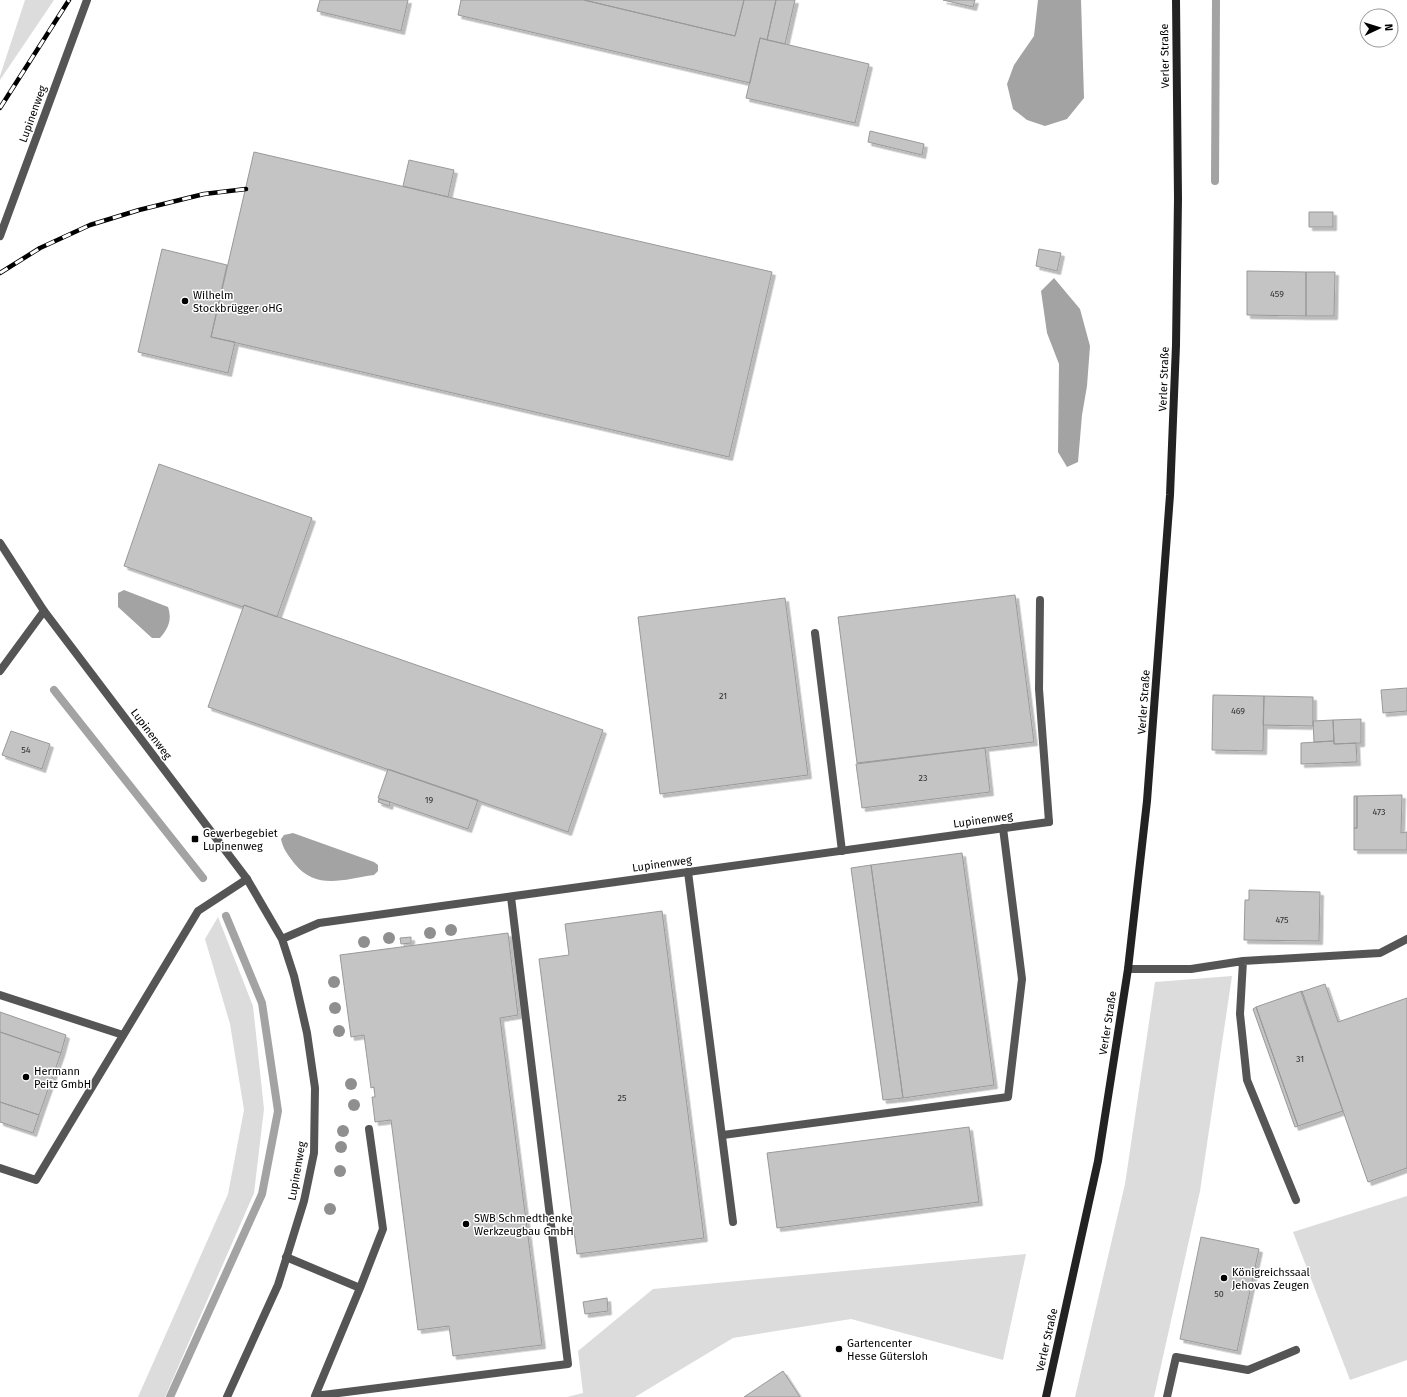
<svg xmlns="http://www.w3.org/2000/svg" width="1407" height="1397" font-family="'Fira Sans',sans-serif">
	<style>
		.green { fill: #dcdcdc }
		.water { fill: #a3a3a3 }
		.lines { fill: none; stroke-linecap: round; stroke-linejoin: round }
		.stream { stroke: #a3a3a3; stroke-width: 8 }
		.building { fill: #c4c4c4; stroke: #999; filter: url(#shadow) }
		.service { stroke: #555; stroke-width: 8 }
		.minor { stroke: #555; stroke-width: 8 }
		.secondary { stroke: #222; stroke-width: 8 }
		.rail-casing { stroke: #000; stroke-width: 4.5 }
		.rail { stroke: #fff; stroke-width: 3; stroke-dasharray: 9; stroke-linecap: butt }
		.tree { fill: #8f8f8f }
		.poi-dot { fill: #000; stroke: #fff; stroke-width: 1.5 }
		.labels { text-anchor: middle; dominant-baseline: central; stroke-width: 3; stroke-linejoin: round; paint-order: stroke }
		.number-label { font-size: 9px; fill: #313131 }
		.street-label { font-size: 11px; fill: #000; stroke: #fff }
		.poi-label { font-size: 11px; fill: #000; stroke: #fff; text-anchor: start }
	</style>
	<defs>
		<filter id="shadow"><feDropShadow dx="3.5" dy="3.5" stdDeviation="0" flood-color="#0004"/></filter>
	</defs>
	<rect width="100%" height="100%" fill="#fff"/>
	<path class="green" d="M25,0H54L0,80V76Z
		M218,917L253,1006L264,1109L254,1193L165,1397H138L228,1194L244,1110L230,1024L205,939Z
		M1232,976L1200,1191L1154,1397H1075L1125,1184L1155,982Z
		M1407,1196V1360L1350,1380L1293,1232Z
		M1026,1254L1003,1360L851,1319L733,1338L635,1397H567L583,1393L578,1351L653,1289Z"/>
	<path class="water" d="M1038,0H1081L1084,98L1067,119L1045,126L1027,120L1013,109L1007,84L1014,65L1034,36Z
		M1054,278L1080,309L1090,346L1087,386L1082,415L1078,462L1067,467L1058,452L1059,364L1047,333L1041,291Z
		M124,590L168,607C172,619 169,628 160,638H152L118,607V593Z
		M293,833L374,862L378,865V871L374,875C344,879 316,891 294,863C288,855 283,849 281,839L284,835Z"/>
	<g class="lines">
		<path class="stream" d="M1215,181L1216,0
			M54,690L203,878
			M170,1397L262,1194L278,1111L262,1003L226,916"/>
	</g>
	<path class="building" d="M320,0H408L401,31L317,11Z
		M461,0H584L735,36L744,0H776L767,40L760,38L750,83L458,15Z
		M584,0H744L735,36Z
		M776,0H795L785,44L767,40Z
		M943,0H975L973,7Z
		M760,38L869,64L855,123L746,98Z
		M870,131L924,144L922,155L868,142Z
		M254,152L772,272L729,457L211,337Z
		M409,160L454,170L448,197L403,186Z
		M1309,212H1333V227H1309Z
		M162,249L227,265L211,337L235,342L228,373L138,352Z
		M1039,249L1061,253L1057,271L1036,266Z
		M1247,271L1306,272V316L1247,315Z
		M1306,272H1335L1334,316H1306Z
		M159,464L312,518L277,617L244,605L243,607L124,566Z
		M1015,595L1034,742L857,763L838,617Z
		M785,598L808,775L660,794L638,617Z
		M244,605L603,730L568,832L208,707Z
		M1407,688V711L1383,713L1381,690Z
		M1213,695L1264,696L1263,751L1212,750Z
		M1264,696L1313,697V726L1263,725Z
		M1361,719V743L1334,744L1333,720Z
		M1333,720L1334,741L1314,742L1313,721Z
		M11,731L50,744L42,769L2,755Z
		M1334,741V744L1356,743L1357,762L1301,764V743Z
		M985,748L990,792L862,808L856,764Z
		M388,769L478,800L468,829L378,798Z
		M1402,795L1401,833L1407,832V850H1354V828H1357V796Z
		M1354,796H1357V828H1354Z
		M379,799L390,802L389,806L378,802Z
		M962,853L994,1085L903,1098L871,865Z
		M871,865L903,1098L883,1100L851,868Z
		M1249,890L1320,892L1319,941L1244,940L1245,900H1249Z
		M662,911L704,1238L577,1254L539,959L569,955L565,924Z
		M508,933L518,1015L500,1018L542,1345L453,1356L449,1326L418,1330L391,1120L375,1122L372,1097H375L374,1087L371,1088L364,1035L351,1037L340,955Z
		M411,937V943L401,944L400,938Z
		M1325,984L1338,1022L1407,998V1168L1368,1182L1301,992Z
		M1302,991L1343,1111L1298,1126L1256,1007Z
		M1256,1007L1298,1126L1295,1127L1253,1009Z
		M0,1012L66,1035L61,1053L0,1032Z
		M0,1032L61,1053L39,1115L0,1102Z
		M0,1102L39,1115L33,1133L0,1122Z
		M969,1127L979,1202L777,1228L767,1153Z
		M1201,1237L1259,1249L1237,1351L1180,1339Z
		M607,1298L608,1311L585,1314L583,1302Z
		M783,1371L800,1397H744Z"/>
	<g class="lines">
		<path class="service" d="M1040,600L1039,689L1049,822
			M815,633L842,851
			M0,671L44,611
			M688,872L733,1222
			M1243,961L1240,1014L1247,1080L1296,1200
			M1128,969H1191L1243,961L1380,953L1407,939
			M0,995L123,1035
			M369,1129L383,1229L360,1288L315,1396L568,1364L511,897
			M723,1135L1008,1097L1022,979L1003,828
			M0,1168L36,1180L198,911L247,879
			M286,1257L360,1288
			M1167,1397L1176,1357L1248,1370L1296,1350"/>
		<path class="minor" d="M0,236L87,0
			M0,543L44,611L247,879L282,939L294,976L307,1033L315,1088L314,1153L304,1201L278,1285L227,1397
			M282,939L319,923L1049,822"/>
		<path class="secondary" d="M1046,1397L1098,1161L1128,969L1147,801L1170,495L1176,345L1178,198L1176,0"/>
		<defs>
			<path id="rail" d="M0,108L69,0
				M0,273L40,248L90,225L139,210L204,194L246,189"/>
		</defs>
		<use href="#rail" class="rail-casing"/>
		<use href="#rail" class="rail"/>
	</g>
	<g class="tree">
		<circle cx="451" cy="930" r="6"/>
		<circle cx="430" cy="933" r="6"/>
		<circle cx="389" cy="938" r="6"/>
		<circle cx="364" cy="942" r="6"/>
		<circle cx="334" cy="982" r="6"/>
		<circle cx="335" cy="1008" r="6"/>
		<circle cx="339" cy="1031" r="6"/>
		<circle cx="351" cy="1084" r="6"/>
		<circle cx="354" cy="1105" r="6"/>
		<circle cx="343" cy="1131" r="6"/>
		<circle cx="341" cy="1147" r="6"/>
		<circle cx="340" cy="1171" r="6"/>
		<circle cx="330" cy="1209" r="6"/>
	</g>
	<g class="poi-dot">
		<circle cx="185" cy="301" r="4"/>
		<rect x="191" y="835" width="8" height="8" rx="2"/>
		<circle cx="26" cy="1077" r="4"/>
		<circle cx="466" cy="1224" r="4"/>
		<circle cx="1224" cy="1278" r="4"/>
		<circle cx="839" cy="1349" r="4"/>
	</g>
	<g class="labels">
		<g class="number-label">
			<text x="1277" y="294">459</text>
			<text x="723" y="696">21</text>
			<text x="1238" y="711">469</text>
			<text x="26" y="750">54</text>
			<text x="923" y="778">23</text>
			<text x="429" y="800">19</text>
			<text x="1379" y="812">473</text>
			<text x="1282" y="920">475</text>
			<text x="1300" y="1059">31</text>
			<text x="622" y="1098">25</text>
			<text x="1219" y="1294">50</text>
		</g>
		<g class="street-label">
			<text transform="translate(1165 56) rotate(-91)">Verler Straße</text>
			<text transform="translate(33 114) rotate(-70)">Lupinenweg</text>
			<text transform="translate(1164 379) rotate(-88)">Verler Straße</text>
			<text transform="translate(1144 702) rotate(-86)">Verler Straße</text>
			<text transform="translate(151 734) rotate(53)">Lupinenweg</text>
			<text transform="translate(983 820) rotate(-8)">Lupinenweg</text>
			<text transform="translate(662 864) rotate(-8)">Lupinenweg</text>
			<text transform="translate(1108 1023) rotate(-81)">Verler Straße</text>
			<text transform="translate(297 1171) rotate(-80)">Lupinenweg</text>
			<text transform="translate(1047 1340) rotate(-77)">Verler Straße</text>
		</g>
		<g class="poi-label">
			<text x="193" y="295">Wilhelm<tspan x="193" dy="13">Stockbrügger oHG</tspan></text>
			<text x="203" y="833">Gewerbegebiet<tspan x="203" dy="13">Lupinenweg</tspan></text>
			<text x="34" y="1071">Hermann<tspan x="34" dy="13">Peitz GmbH</tspan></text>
			<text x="474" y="1218">SWB Schmedthenke<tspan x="474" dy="13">Werkzeugbau GmbH</tspan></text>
			<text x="1232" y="1272">Königreichssaal<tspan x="1232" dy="13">Jehovas Zeugen</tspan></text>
			<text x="847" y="1343">Gartencenter<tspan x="847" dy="13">Hesse Gütersloh</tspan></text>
		</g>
	</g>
	<g transform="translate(1379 28) rotate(86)"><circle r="19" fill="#ffffff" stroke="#999999"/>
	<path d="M0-3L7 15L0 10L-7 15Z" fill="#000000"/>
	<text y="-6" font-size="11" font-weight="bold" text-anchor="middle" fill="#000000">N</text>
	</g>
</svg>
